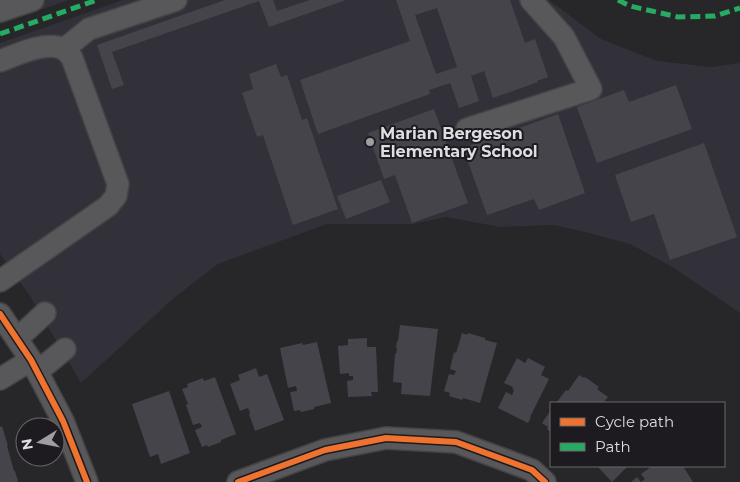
<svg xmlns="http://www.w3.org/2000/svg" width="740" height="482" font-family="Montserrat,sans-serif">
	<style>
		.built { fill: #323039 }
		.building { fill: #46444b; fill-rule: evenodd }
		.lines { fill: none; stroke-linecap: round; stroke-linejoin: round }
		.minor-casing { stroke: #444445; stroke-width: 24 }
		.minor { stroke: #585759; stroke-width: 21 }
		.quiet { stroke: #26ab63; stroke-width: 5; stroke-dasharray: 10 5; stroke-linecap: butt }
		.cycleway-casing { stroke: #1d1b20; stroke-width: 9 }
		.cycleway { stroke: #ef722f; stroke-width: 6 }
		.poi-dot { fill: #9e9da0; stroke: #1d1b20; stroke-width: 2 }
		.labels { text-anchor: middle; dominant-baseline: central; stroke-width: 4; stroke-linejoin: round; paint-order: stroke }
		.poi-label { font-size: 16px; font-weight: bold; fill: #dedde0; stroke: #1d1b20; text-anchor: start }
	</style>
	<rect width="100%" height="100%" fill="#272629"/>
	<path class="built" d="M0,0H69L0,24Z
		M123,0H549L601,39L657,61L711,67L740,63V313L674,268L630,244L581,231L553,225L500,227L446,217L413,224H327L218,264L175,297L81,383L30,296L0,254V43Z"/>
	<path class="building" d="M225,0H273L277,11L310,0H346L269,27L259,1L112,52L124,85L112,89L97,45Z
		M396,0H510L525,43L535,39L548,77L537,81L538,82L493,98L484,71L471,76L479,101L459,108L450,83L429,90L430,94L318,134L300,80L410,41ZM437,8L457,67L436,74L415,15Z
		M276,64L281,77L287,75L302,120L307,118L338,209L293,225L263,135L257,137L242,93L253,89L249,74Z
		M676,85L692,129L597,163L577,107L624,90L629,102Z
		M434,109L468,203L412,223L395,175L384,179L368,133Z
		M558,114L585,193L539,210L534,199L487,215L463,148Z
		M704,143L737,237L670,260L654,214L631,222L615,175Z
		M381,180L390,202L346,219L337,196Z
		M400,325L438,329L430,396L401,394L402,383L393,382L395,354H396L397,348L396,347L397,341H398Z
		M462,333L467,335L468,333L485,338V340L497,343L480,403L463,398L462,400L449,396L450,393L444,391L449,374L454,375L456,371L450,369L454,352L456,353Z
		M367,338V347H376L378,392H371L372,396L348,397L347,381L353,380V376H349V373L340,374L338,346L348,345V339Z
		M317,342L331,403L314,407V409L301,412L300,410L294,411L290,392L297,391L296,386L288,388L280,348L302,343L303,345Z
		M517,358L525,363L528,358L545,367L541,375L549,379L530,417H531L528,423L498,408L506,392L512,395L514,390L512,388L513,387L504,383Z
		M256,368L259,377L267,374L284,420L255,431L249,414L250,413L248,408L240,411L230,384L240,380L238,375Z
		M579,375L584,378L585,377L599,387L597,389L608,397L603,403H556L566,390L568,391Z
		M215,377L236,434L221,440V442L208,447L207,445L202,447L195,430L202,427L200,423L193,425L186,405L188,404L182,389L188,387L187,384L203,378L204,381Z
		M169,391L190,453L161,464L158,454L150,457L132,404Z
		M551,410V432L547,429L548,427L542,423Z
		M2,426L8,446H7L14,471H15L18,481L17,482H0V427Z
		M597,466H628L612,482Z
		M652,466H683L693,482H641L645,479L641,474Z
		M637,477L641,482H631Z"/>
	<g class="lines">
		<defs>
			<path id="minor" d="M0,11L33,0
				M64,49L89,29L176,0
				M0,61C16,55 47,40 63,49C67,51 70,55 72,58L118,184L116,196L108,206L0,281
				M467,129L591,89L564,37L531,0
				M0,314L31,360L63,421L87,482
				M17,339L45,313
				M37,372L65,349
				M0,379L31,360
				M238,482L325,450L386,438L456,442L532,470L545,482"/>
		</defs>
		<use href="#minor" class="minor-casing"/>
		<use href="#minor" class="minor"/>
		<path class="quiet" d="M618,0L630,6L678,17L715,16L740,8
			M0,34L97,0"/>
		<defs>
			<path id="cycleway" d="M0,314L31,360L63,421L87,482
				M238,482L325,450L386,438L456,442L532,470L545,482"/>
		</defs>
		<use href="#cycleway" class="cycleway-casing"/>
		<use href="#cycleway" class="cycleway"/>
	</g>
	<circle class="poi-dot" cx="370" cy="142" r="5"/>
	<g class="labels">
		<g class="poi-label">
			<text x="380" y="133">Marian Bergeson<tspan x="380" dy="18">Elementary School</tspan></text>
		</g>
	</g>
	<rect x="550" y="402" width="175" height="65" fill="#1d1b20" stroke="#6a696d"/>
	<rect x="560" y="418" width="25" height="8" fill="#ef722f" stroke="#6a696d"/>
	<text x="595" y="427" font-size="15" fill="#dedde0">Cycle path</text>
	<rect x="560" y="443" width="25" height="8" fill="#26ab63" stroke="#6a696d"/>
	<text x="595" y="452" font-size="15" fill="#dedde0">Path</text>
	<g transform="translate(40 442) rotate(260)"><circle r="24" fill="#1d1b20" stroke="#6a696d"/>
	<path d="M0-4L9 19L0 12L-9 19Z" fill="#9e9da0"/>
	<text y="-8" font-size="14" font-weight="bold" text-anchor="middle" fill="#dedde0">N</text>
	</g>
</svg>
